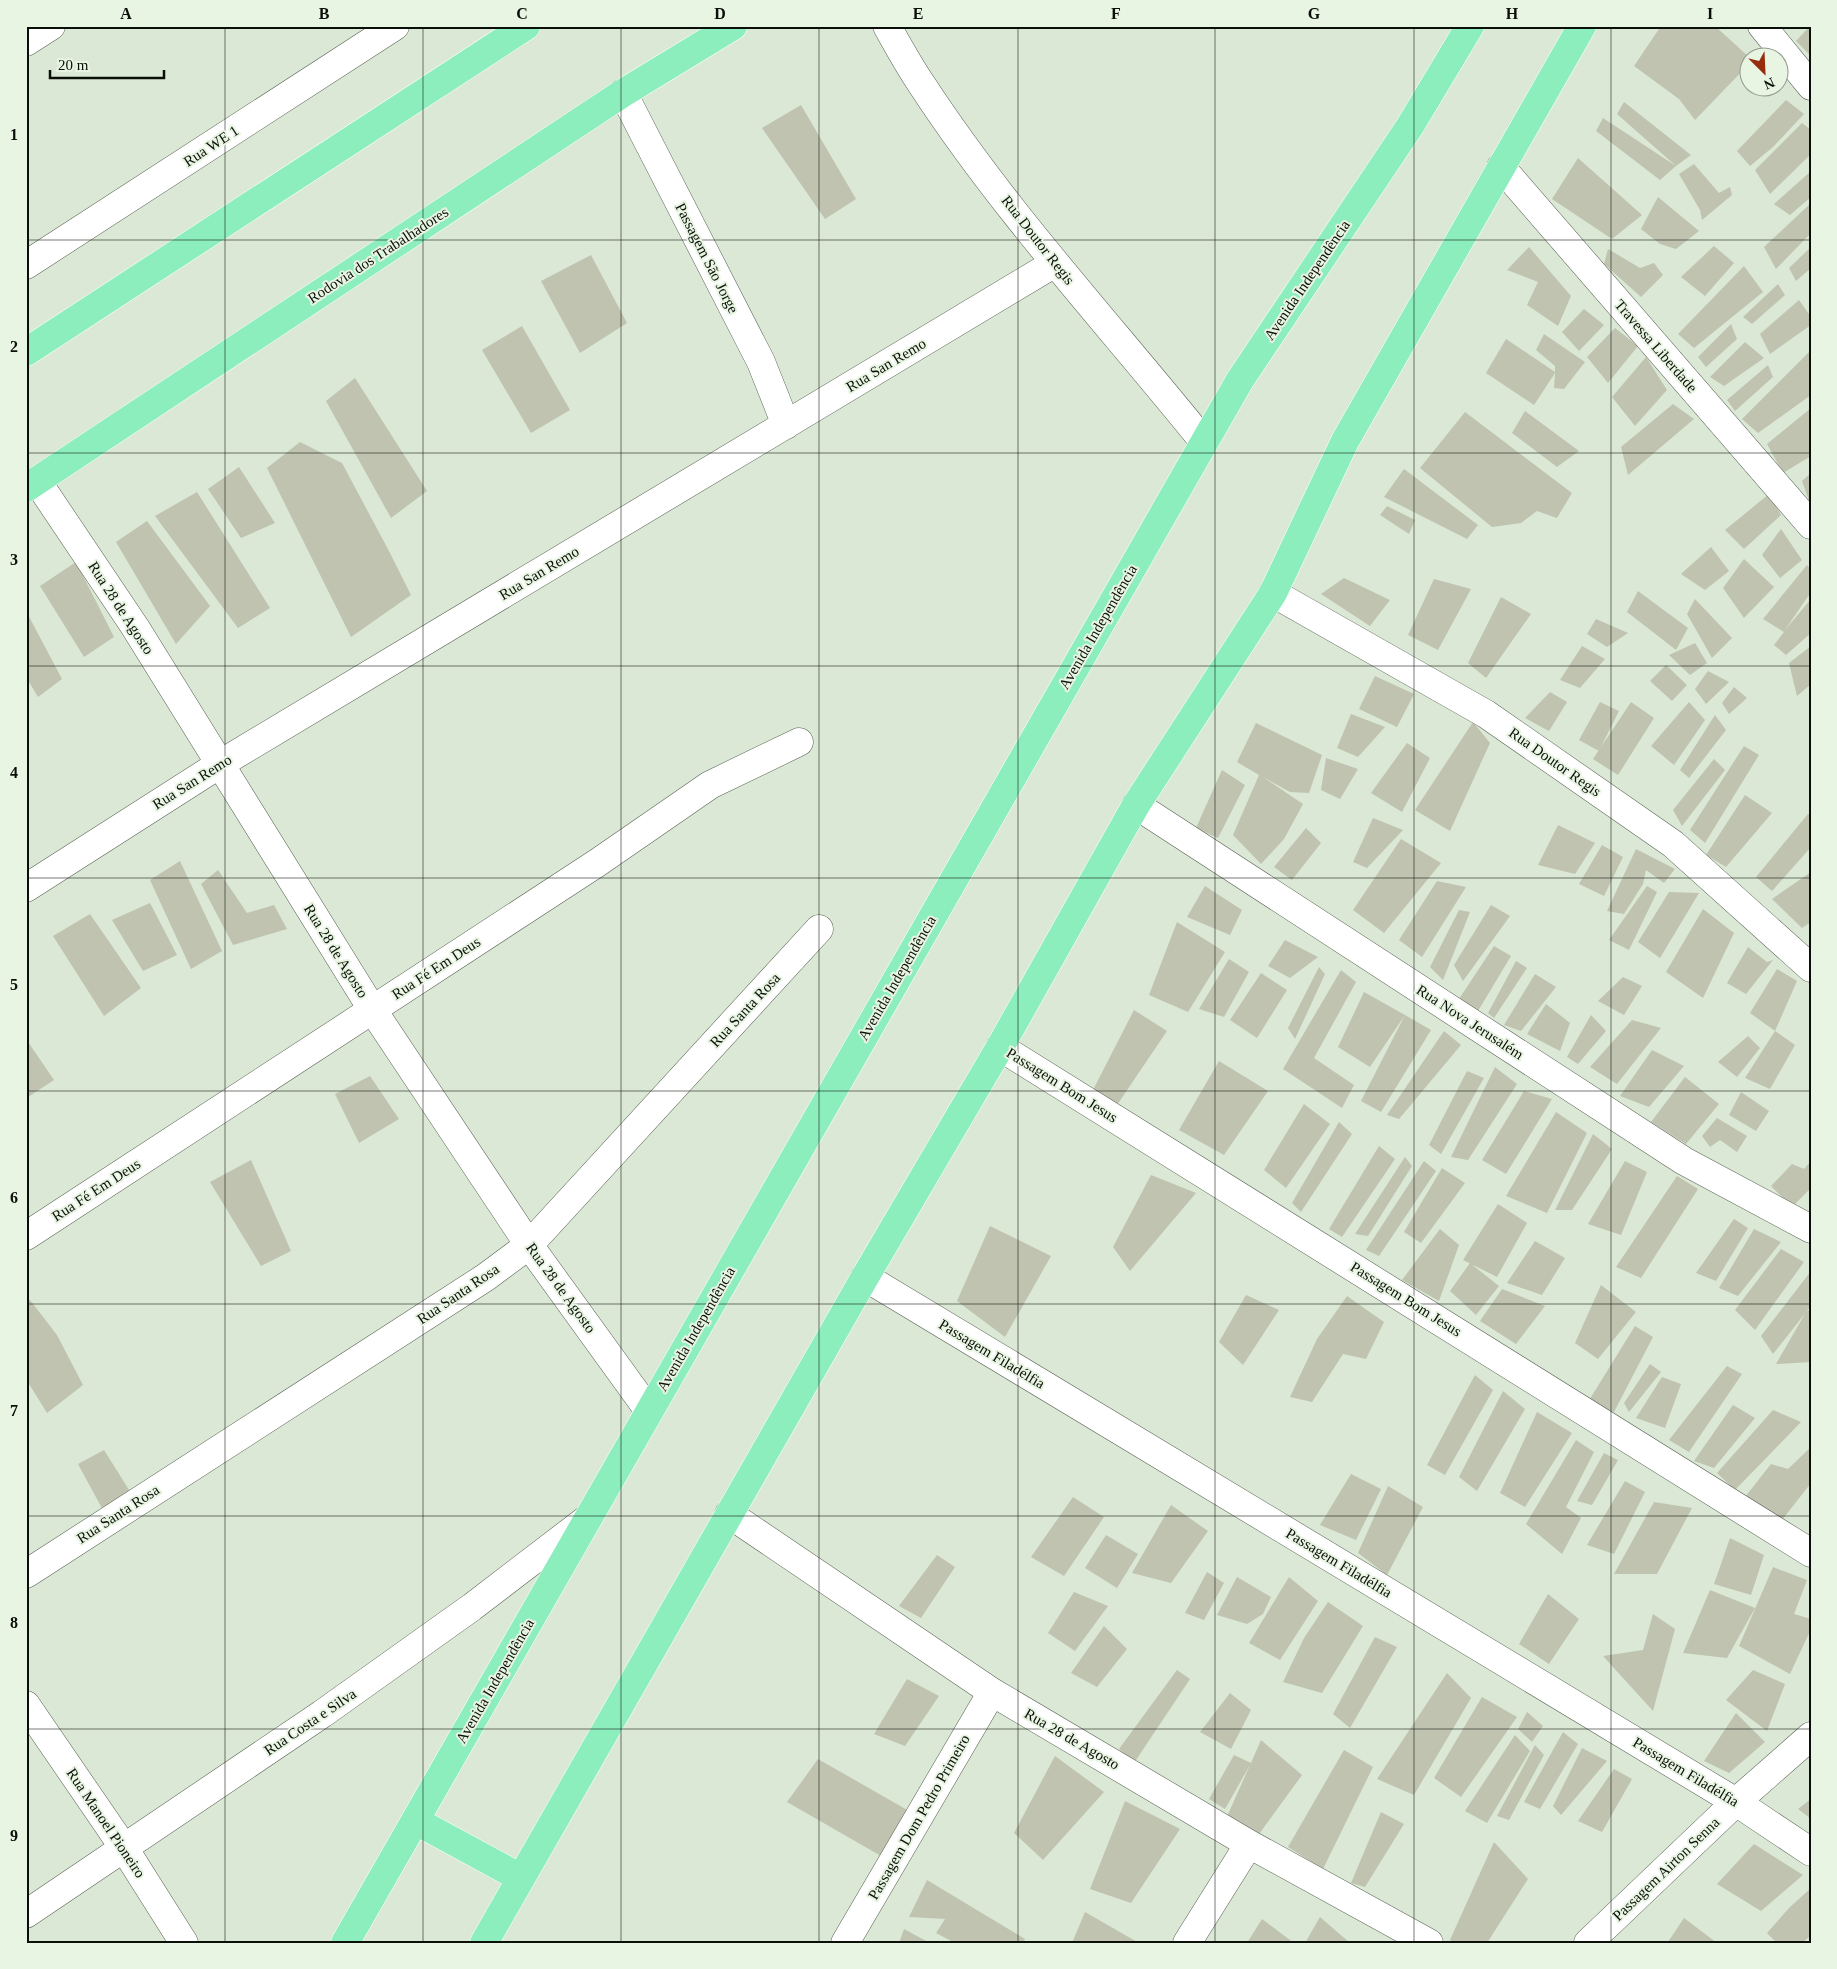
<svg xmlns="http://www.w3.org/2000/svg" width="1837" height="1969" font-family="Georgia,serif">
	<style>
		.building { fill: #bfc3af }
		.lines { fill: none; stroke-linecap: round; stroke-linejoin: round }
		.minor-casing { stroke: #576152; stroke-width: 29 }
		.major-casing { stroke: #fff; stroke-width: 29 }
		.minor { stroke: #fff; stroke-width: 28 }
		.major { stroke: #8cedbd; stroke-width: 28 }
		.grid { fill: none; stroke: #0b0f09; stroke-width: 1; stroke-opacity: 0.55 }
		.labels { text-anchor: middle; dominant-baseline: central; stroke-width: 4; stroke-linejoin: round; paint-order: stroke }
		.street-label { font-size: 15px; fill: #0b0f09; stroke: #e9f5e3 }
		.neatline { fill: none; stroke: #0b0f09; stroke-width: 2 }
		.grid-label { font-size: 16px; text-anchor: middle; font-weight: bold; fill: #0b0f09 }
	</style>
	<rect width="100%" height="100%" fill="#dbe8d6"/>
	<path class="building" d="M1661,26H1715L1750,58V63L1695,120L1679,99L1634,66Z
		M1810,26H1811V56L1796,41Z
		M1786,100L1804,114L1773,147L1750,166L1737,151Z
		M1624,102L1691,155L1676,166L1617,114Z
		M801,105L856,199L825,219L762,128Z
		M1603,118L1676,166L1660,180L1596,131Z
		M1802,123L1811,130V154L1770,194L1755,170Z
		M1578,158L1642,215L1612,239L1552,199Z
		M1694,164L1719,193L1730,187L1732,195L1702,220L1700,210L1679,174Z
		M1811,171V197L1790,215L1774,204Z
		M1658,197L1699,231L1676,249L1660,244L1641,229Z
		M1811,203V233L1776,269L1764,247Z
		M1714,246L1734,263L1705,296L1681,277Z
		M1529,247L1571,296L1558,326L1527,305L1538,282L1507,270Z
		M1811,247V268L1796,281L1789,268Z
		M1608,249L1640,268L1654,263L1663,275L1641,297L1604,264Z
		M591,255L627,323L580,353L541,281Z
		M1744,266L1763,292L1694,348L1678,334Z
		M1778,284L1785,295L1752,324L1743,317Z
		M1799,300L1811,317V325L1770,354L1760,334Z
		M1584,309L1604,325L1579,351L1562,332Z
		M1731,324L1737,339L1706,367L1698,357Z
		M522,326L570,410L531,433L482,350Z
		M1615,328L1638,346L1608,383L1587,357Z
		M1544,334L1585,362L1564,389L1554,388L1555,373L1534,405L1486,373L1506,339L1555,372V366L1536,350Z
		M1745,342L1764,358L1724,386L1710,377Z
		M1810,351L1811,395L1758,433L1742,419Z
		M1646,357L1667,390L1635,426L1612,397Z
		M1768,365L1773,377L1735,411L1727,400Z
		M355,378L427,491L391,518L326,401Z
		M1673,404L1694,419L1628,475L1621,447Z
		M1811,408V456L1783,473L1767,444Z
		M1525,411L1579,451L1557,467L1512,433Z
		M1465,412L1572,493L1557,518L1537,511L1521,523L1492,527L1420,468Z
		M300,442L342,463L390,553L411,595L351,637L267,468Z
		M239,467L275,523L241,538L208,489Z
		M1404,469L1478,525L1467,539L1384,497Z
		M1811,473V499L1809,501L1802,481Z
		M197,492L270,608L238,628L155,516Z
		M1769,494L1781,515L1744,549L1725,530Z
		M1387,506L1415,520L1409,534L1380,515Z
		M147,521L210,606L176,644L116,542Z
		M1781,529L1802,560L1780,578L1762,555Z
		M1711,547L1729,571L1705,590L1681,574Z
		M1744,559L1774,587L1744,618L1723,588Z
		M76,562L114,637L84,657L40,586Z
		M1807,565L1811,570V592L1785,630L1811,599V633L1786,655L1774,645L1784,632L1763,619Z
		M1344,578L1390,600L1370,626L1321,594Z
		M1434,579L1471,589L1438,650L1408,635Z
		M1638,591L1688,628L1676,650L1627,612Z
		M1501,597L1531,614L1486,678L1468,663Z
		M1695,599L1732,638L1712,658L1687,614Z
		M26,611L62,679L38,697L26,677Z
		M1596,619L1628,633L1607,647L1587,634Z
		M1695,643L1707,663L1690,675L1669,655Z
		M1582,646L1605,659L1580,688L1560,680Z
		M1811,646V684L1797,696L1789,663Z
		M1666,665L1687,685L1672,701L1650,681Z
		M1708,671L1729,682L1706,704L1695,689Z
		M1375,676L1414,694L1397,727L1359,709Z
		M1734,687L1747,698L1729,714L1722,703Z
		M1550,692L1567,702L1549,731L1525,718Z
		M1600,702L1619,711L1599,751L1579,740Z
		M1631,702L1654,718L1618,775L1593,759Z
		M1689,702L1705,720L1674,765L1651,746Z
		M1351,714L1385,727L1358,757L1337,748Z
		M1715,715L1726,730L1689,778L1680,770Z
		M1473,722L1490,743L1450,831L1415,810Z
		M1256,723L1322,755L1309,793L1290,792L1263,777L1303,804L1284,839L1261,864L1233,835L1259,775L1237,762Z
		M1407,743L1430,758L1402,812L1371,793Z
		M1744,746L1759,755L1705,843L1690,830Z
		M1326,758L1358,769L1340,799L1321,790Z
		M1714,759L1725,770L1682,826L1673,810Z
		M1222,770L1245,785L1218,838L1196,828Z
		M1745,795L1772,813L1726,867L1706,855Z
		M1808,814L1811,815V847L1772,891L1756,877Z
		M1373,818L1403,830L1367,868L1353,862Z
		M1558,825L1595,843L1575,874L1538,865Z
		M1306,828L1321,843L1292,880L1274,867Z
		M1401,839L1441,863L1384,933L1353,910Z
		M1602,845L1623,857L1604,896L1579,884Z
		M1636,849L1675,869L1664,883L1646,870L1643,884L1624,914L1607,911Z
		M180,861L222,951L191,969L150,880Z
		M218,870L247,913L274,905L287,929L233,945L201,884Z
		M1811,872V922L1802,928L1772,899Z
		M1437,881L1466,887L1422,957L1399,940Z
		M1205,886L1242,910L1230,935L1187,917Z
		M1647,886L1657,892L1629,950L1609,940Z
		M1669,892L1699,893L1660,958L1638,942Z
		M150,903L177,955L143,971L112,920Z
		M1491,905L1510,916L1463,981L1454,965Z
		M1703,909L1734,933L1703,998L1666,972Z
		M1459,910L1470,912L1443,980L1430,967Z
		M90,914L141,988L104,1016L53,936Z
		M1177,922L1225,952L1188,1012L1149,995Z
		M1285,940L1318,957L1290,978L1268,966Z
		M1494,946L1511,956L1478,1011L1459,999Z
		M1748,947L1767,962L1773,960L1746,994L1727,983Z
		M1229,959L1249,972L1224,1017L1199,1009Z
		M1516,961L1527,968L1494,1018L1488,1013Z
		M1319,967L1325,974L1295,1039L1288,1028Z
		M1777,969L1797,981L1775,1031L1750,1013Z
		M1341,970L1356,982L1314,1058L1354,1085L1342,1108L1283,1069Z
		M1261,973L1287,990L1257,1038L1230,1020Z
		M1535,974L1556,987L1521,1031L1504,1025Z
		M1623,977L1642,986L1624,1015L1598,1001Z
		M1364,992L1405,1015L1370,1067L1338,1047Z
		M1546,1004L1570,1023L1560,1051L1527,1034Z
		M1134,1010L1167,1031L1117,1105L1093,1090Z
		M1405,1015L1431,1030L1381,1112L1361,1101Z
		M1591,1015L1606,1031L1578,1064L1567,1057Z
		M1632,1020L1661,1028L1617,1084L1590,1067Z
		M1444,1031L1461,1045L1399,1119L1387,1115Z
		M1775,1031L1795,1045L1770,1089L1745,1078Z
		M1748,1036L1760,1048L1737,1077L1718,1062Z
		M26,1039L54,1080L28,1097L26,1094Z
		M1652,1050L1684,1066L1649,1107L1620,1096Z
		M1219,1061L1268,1091L1224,1155L1179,1130Z
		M1495,1067L1517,1084L1468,1160L1451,1157Z
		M1467,1071L1484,1078L1441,1154L1429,1145Z
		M370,1076L399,1119L359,1143L335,1094Z
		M1685,1077L1719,1104L1686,1144L1651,1122Z
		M1524,1091L1552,1099L1506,1174L1482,1160Z
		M1741,1092L1769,1111L1756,1131L1729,1115Z
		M1304,1104L1330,1124L1286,1188L1264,1170Z
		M1556,1112L1587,1133L1547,1213L1506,1196Z
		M1717,1118L1747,1136L1737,1152L1720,1140L1710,1147L1702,1136Z
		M1339,1122L1352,1134L1301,1212L1292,1203Z
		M1593,1134L1612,1149L1572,1210H1555Z
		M1379,1146L1395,1159L1342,1237L1329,1229Z
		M1405,1157L1412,1166L1368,1236L1355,1234Z
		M251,1160L291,1251L261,1266L210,1182Z
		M1424,1161L1436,1171L1379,1256L1366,1250Z
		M1625,1161L1647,1172L1621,1235L1588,1224Z
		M1811,1161V1188L1792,1207L1771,1186L1792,1164L1804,1169Z
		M1442,1168L1465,1183L1421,1243L1404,1232Z
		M1151,1175L1196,1193L1130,1271L1113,1247Z
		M1677,1176L1698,1189L1641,1278L1616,1267Z
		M1498,1204L1527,1223L1497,1277L1463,1260Z
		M1734,1219L1748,1228L1716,1281L1696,1273Z
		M990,1226L1051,1256L1005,1337L957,1301Z
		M1440,1229L1459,1245L1439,1301L1402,1280Z
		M1754,1229L1781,1242L1738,1296L1719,1288Z
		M1535,1241L1565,1258L1542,1295L1507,1283Z
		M1781,1249L1804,1262L1755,1330L1735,1310Z
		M1470,1263L1499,1286L1476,1315L1450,1291Z
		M1811,1271V1306L1773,1354L1761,1336Z
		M1601,1285L1636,1312L1598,1359L1575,1343Z
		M1502,1289L1545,1306L1516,1344L1480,1321Z
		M1246,1295L1279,1310L1243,1365L1219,1342Z
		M1347,1296L1384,1322L1366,1359L1343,1354L1312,1402L1290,1397L1317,1339Z
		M30,1300L57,1335L83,1385L47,1413L26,1379V1303Z
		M1811,1309V1362L1776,1364L1806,1312Z
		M1635,1326L1653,1337L1614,1412L1588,1402Z
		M1650,1364L1661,1372L1629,1412L1624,1403Z
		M1727,1366L1742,1374L1689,1452L1669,1440Z
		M1475,1375L1493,1390L1445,1475L1427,1465Z
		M1662,1377L1681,1384L1665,1428L1636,1418Z
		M1503,1391L1525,1409L1477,1491L1459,1477Z
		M1733,1405L1755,1418L1714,1468L1694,1461Z
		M1773,1410L1801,1422L1735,1490L1717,1473Z
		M1537,1412L1572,1433L1525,1507L1500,1493Z
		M1576,1440L1594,1452L1566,1507L1581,1518L1562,1554L1526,1524Z
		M1811,1447V1483L1782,1520L1745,1497L1771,1464L1788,1469Z
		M104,1450L131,1493L104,1512L78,1464Z
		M1604,1453L1618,1460L1592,1505L1577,1501Z
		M1351,1474L1381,1489L1356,1540L1320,1525Z
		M1625,1481L1645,1492L1614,1554L1587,1545Z
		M1388,1486L1423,1507L1387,1575L1358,1553Z
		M1073,1497L1104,1517L1064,1576L1031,1557Z
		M1654,1502L1692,1508L1657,1574H1614Z
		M1171,1505L1208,1531L1171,1583L1132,1573Z
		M1106,1535L1138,1554L1117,1588L1085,1568Z
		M1730,1538L1764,1555L1751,1595L1714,1584Z
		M937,1555L955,1567L921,1618L899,1606Z
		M1773,1567L1807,1580L1794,1614L1811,1619V1629L1790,1674L1739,1646Z
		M1207,1572L1224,1583L1204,1620L1185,1613Z
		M1237,1577L1271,1597L1263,1614L1247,1624L1217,1615Z
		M1289,1577L1318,1601L1280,1660L1249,1643Z
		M1710,1590L1755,1608L1727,1658L1683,1653Z
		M1074,1592L1108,1606L1075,1651L1048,1633Z
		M1548,1594L1579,1619L1549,1664L1519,1644Z
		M1328,1602L1363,1626L1322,1693L1283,1682L1304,1638Z
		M1653,1614L1675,1629L1653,1711L1603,1656L1643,1650Z
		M1104,1626L1127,1649L1097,1687L1071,1673Z
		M1375,1637L1397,1647L1350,1728L1333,1714Z
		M1177,1670L1190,1679L1134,1763L1119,1749Z
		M1753,1670L1785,1684L1767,1731L1726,1700Z
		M1447,1673L1471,1698L1414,1795L1377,1779Z
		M907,1679L939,1696L905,1746L874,1734Z
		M1230,1693L1251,1710L1231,1749L1200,1732Z
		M1482,1697L1517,1717L1461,1797L1434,1778Z
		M1527,1712L1543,1726L1532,1742L1518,1729Z
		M1736,1713L1765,1742L1729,1773L1704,1761Z
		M1563,1732L1578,1744L1540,1809L1524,1802Z
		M1515,1735L1530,1751L1487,1823L1465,1811Z
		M1261,1740L1302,1775L1257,1837L1225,1821L1250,1765L1225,1809L1209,1799L1234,1755L1251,1763Z
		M1535,1745L1544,1755L1509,1820L1497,1816Z
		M1582,1748L1607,1761L1561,1815L1553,1806Z
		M1344,1750L1373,1767L1323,1869L1288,1847Z
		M1055,1756L1104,1792L1043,1860L1014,1833Z
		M818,1759L916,1815L888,1860L787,1802Z
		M1614,1769L1632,1779L1602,1832L1578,1821Z
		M1811,1799V1819L1798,1809Z
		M1125,1801L1180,1829L1131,1903L1090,1889Z
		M1381,1812L1404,1824L1365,1887L1351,1883Z
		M1494,1842L1528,1879L1487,1943H1455L1450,1940Z
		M1754,1844L1803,1875L1761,1911L1717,1884Z
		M927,1880L1025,1939L1023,1943H955L936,1933L945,1919L909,1917Z
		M1811,1888V1937H1809L1802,1943H1777L1767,1933L1789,1908Z
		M1085,1912L1139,1943H1072Z
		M1320,1917L1350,1943H1305Z
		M1684,1918L1717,1943L1668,1942Z
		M1262,1919L1294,1943H1247Z
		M904,1929L930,1943H899Z"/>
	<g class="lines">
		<defs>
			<path id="minor" d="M887,26C898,46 909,66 922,85C1005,212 1109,324 1204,442
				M1762,26L1811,86
				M26,42L51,26
				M623,93L761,362L786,425
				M1501,167L1811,525
				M26,265L395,26
				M37,481L135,627L372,1009L529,1245L649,1411
				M1273,593L1486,714L1673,844L1811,968
				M1136,805L1684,1161L1811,1229
				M26,888L220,764L1055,263
				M1000,1047L1811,1553
				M26,1236L597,863L710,785L799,742
				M865,1277L1736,1802L1811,1852
				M729,1514L992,1692L1249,1844L1429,1943
				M26,1574L486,1277L529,1245L819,929
				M26,1705L124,1848L184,1943
				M26,1914L322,1714L472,1607L587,1519
				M845,1943L992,1692
				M1187,1943L1249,1844
				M1588,1943L1736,1802L1811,1736"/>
			<path id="major" d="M26,352L526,26
				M26,488L623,93L733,26
				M416,1821L521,1878
				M345,1943L1240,380L1410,126L1470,26
				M484,1943L865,1277L1000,1047L1136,805L1273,593L1345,441L1582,26"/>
		</defs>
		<use href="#minor" class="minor-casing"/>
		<use href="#major" class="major-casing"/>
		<use href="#minor" class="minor"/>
		<use href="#major" class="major"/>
	</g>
	<path class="grid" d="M225,26V1943M423,26V1943M621,26V1943M819,26V1943M1018,26V1943M1215,26V1943M1414,26V1943M1611,26V1943M26,240H1811M26,453H1811M26,666H1811M26,878H1811M26,1091H1811M26,1304H1811M26,1516H1811M26,1729H1811"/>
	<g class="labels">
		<g class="street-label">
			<text transform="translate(211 146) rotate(-33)">Rua WE 1</text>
			<text transform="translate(1038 240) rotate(52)">Rua Doutor Regis</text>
			<text transform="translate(378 255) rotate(-33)">Rodovia dos Trabalhadores</text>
			<text transform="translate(707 258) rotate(63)">Passagem São Jorge</text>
			<text transform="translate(1307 280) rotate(-56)">Avenida Independência</text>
			<text transform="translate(1656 346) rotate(49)">Travessa Liberdade</text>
			<text transform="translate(886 365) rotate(-31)">Rua San Remo</text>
			<text transform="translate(539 573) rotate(-31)">Rua San Remo</text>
			<text transform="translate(121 608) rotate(57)">Rua 28 de Agosto</text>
			<text transform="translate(1098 627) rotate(-60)">Avenida Independência</text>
			<text transform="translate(1555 762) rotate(35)">Rua Doutor Regis</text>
			<text transform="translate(192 782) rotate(-32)">Rua San Remo</text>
			<text transform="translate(336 951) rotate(58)">Rua 28 de Agosto</text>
			<text transform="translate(436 968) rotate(-33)">Rua Fé Em Deus</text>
			<text transform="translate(897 978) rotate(-60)">Avenida Independência</text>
			<text transform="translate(745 1010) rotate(-47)">Rua Santa Rosa</text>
			<text transform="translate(1470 1022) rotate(33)">Rua Nova Jerusalém</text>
			<text transform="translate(1062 1085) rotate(32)">Passagem Bom Jesus</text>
			<text transform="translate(96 1190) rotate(-33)">Rua Fé Em Deus</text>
			<text transform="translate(561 1288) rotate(54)">Rua 28 de Agosto</text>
			<text transform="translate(458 1294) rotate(-34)">Rua Santa Rosa</text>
			<text transform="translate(1406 1299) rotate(32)">Passagem Bom Jesus</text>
			<text transform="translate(696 1329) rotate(-60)">Avenida Independência</text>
			<text transform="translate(992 1354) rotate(31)">Passagem Filadélfia</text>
			<text transform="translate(118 1514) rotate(-33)">Rua Santa Rosa</text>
			<text transform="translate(1339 1563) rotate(31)">Passagem Filadélfia</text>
			<text transform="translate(495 1681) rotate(-60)">Avenida Independência</text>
			<text transform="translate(310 1722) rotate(-34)">Rua Costa e Silva</text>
			<text transform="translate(1072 1739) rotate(30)">Rua 28 de Agosto</text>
			<text transform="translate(1686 1772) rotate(31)">Passagem Filadélfia</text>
			<text transform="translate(919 1817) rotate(-60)">Passagem Dom Pedro Primeiro</text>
			<text transform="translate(106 1823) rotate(56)">Rua Manoel Pioneiro</text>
			<text transform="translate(1666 1869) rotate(-44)">Passagem Airton Senna</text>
		</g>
	</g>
	<rect width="1837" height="1969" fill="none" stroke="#e9f5e3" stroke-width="55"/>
	<g transform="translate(1764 72) rotate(156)"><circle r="24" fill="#e9f5e3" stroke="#90998c"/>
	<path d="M0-4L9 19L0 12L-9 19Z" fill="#952d0e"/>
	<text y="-8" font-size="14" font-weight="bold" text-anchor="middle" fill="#0b0f09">N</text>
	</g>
	<path d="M50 70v8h114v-8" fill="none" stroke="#0b0f09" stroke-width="2.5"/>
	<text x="58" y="70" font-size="15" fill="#0b0f09" stroke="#e9f5e3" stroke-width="4" paint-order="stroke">20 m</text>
	<rect x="28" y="28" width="1782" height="1914" class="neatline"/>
	<g class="grid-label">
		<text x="126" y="19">A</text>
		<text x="324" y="19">B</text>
		<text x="522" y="19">C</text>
		<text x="720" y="19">D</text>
		<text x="918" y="19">E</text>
		<text x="1116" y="19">F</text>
		<text x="1314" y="19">G</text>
		<text x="1512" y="19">H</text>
		<text x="1710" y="19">I</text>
		<text x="14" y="140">1</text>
		<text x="14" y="352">2</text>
		<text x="14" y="565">3</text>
		<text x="14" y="778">4</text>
		<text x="14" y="990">5</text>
		<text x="14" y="1203">6</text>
		<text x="14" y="1416">7</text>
		<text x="14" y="1628">8</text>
		<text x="14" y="1841">9</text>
	</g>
</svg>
